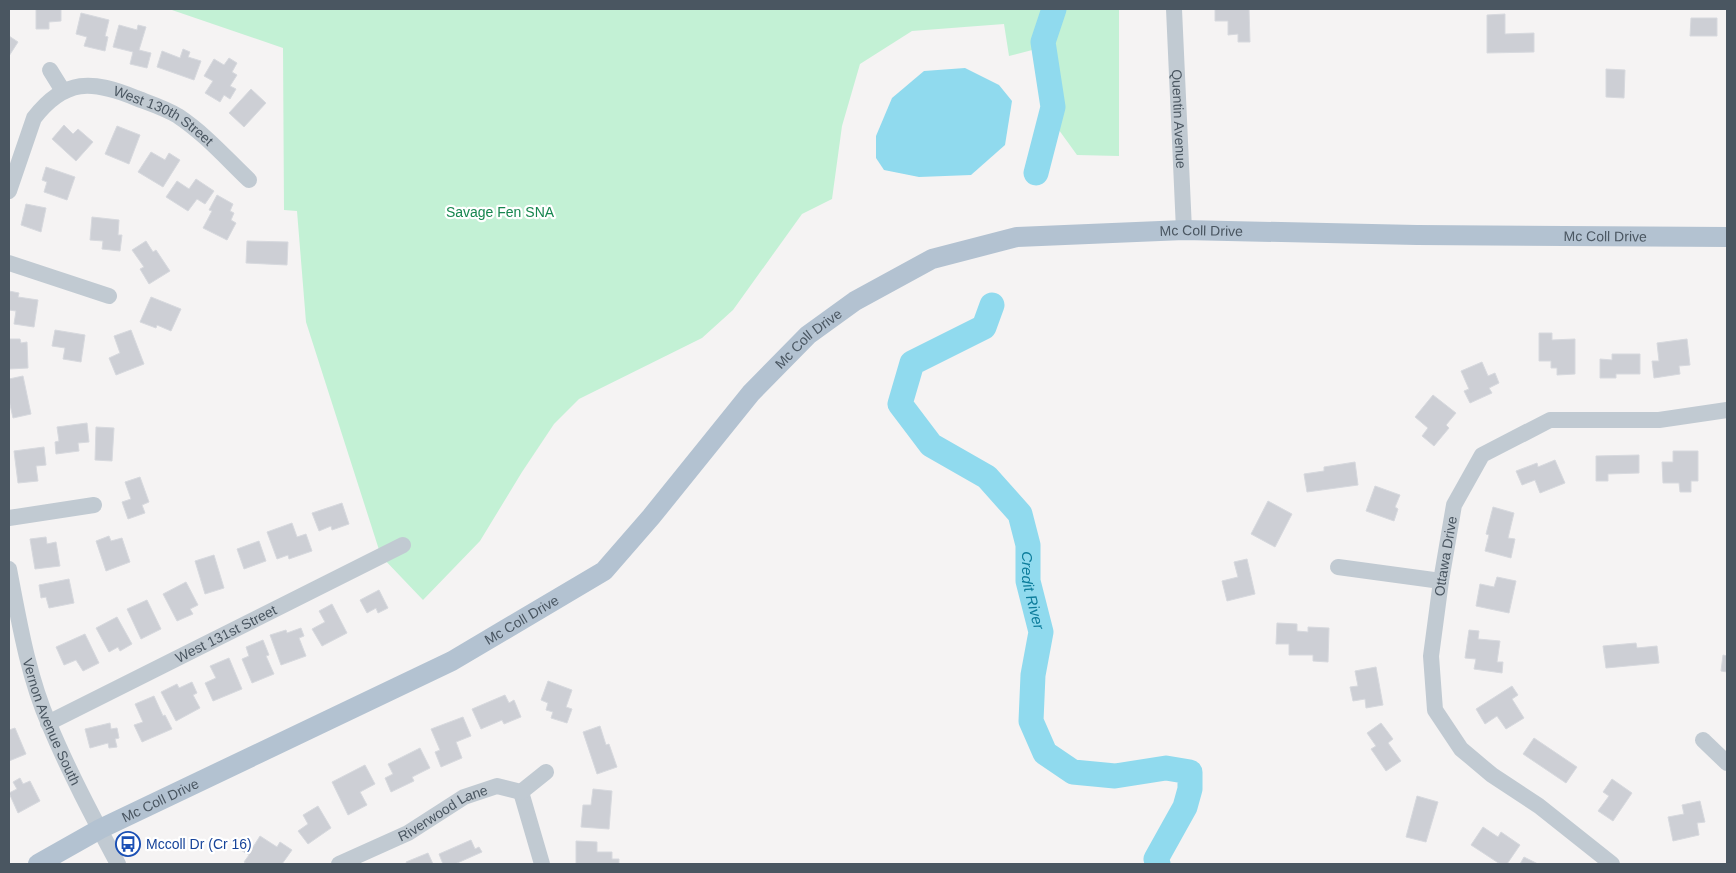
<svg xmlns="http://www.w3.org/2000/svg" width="1736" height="873" font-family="Helvetica,sans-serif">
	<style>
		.green { fill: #c3f1d5 }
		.water { fill: #90daee }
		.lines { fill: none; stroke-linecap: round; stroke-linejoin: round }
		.river { stroke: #90daee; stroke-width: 25 }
		.building { fill: #cdcfd5; stroke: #d7d9de }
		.minor { stroke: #c1cad2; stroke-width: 16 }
		.major { stroke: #b3c2d1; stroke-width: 20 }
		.labels { text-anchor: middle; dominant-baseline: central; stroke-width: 4.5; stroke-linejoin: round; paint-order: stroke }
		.street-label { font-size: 14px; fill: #4a5661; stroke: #fff }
		.park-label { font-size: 14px; fill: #17864f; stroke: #fff }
		.transit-label { font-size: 14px; fill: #164399; stroke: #fff; text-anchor: start }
		.water-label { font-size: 15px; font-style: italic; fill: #0c7c9b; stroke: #fff }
	</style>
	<rect width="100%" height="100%" fill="#f5f3f3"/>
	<path class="green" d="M169,9H1119V156L1077,155L1043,108L1054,89L1036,49L1009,56L1004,24L912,31L860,64L842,126L832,199L802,214L733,310L702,338L579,399L554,424L522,472L480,541L423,600L381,556L306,322L297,211L284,210L283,48Z"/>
	<path class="water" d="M965,68L999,85L1012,101L1005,145L971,175L919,177L884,170L876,158V136L892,98L924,71Z"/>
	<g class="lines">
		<g class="river">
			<path d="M1036,173L1053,107L1043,42L1054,9"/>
			<path id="s1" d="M992,305L984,327L912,363L900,404L931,445L987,477L1020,514L1028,545V581L1041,632L1033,675L1031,721L1045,753L1073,772L1115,776L1166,768L1190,772V789L1185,807L1156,859L1158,864"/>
		</g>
	</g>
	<path class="building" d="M36,9H61V21L49,22V29H36Z
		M1215,9H1249L1250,42H1238V34L1228,35V21H1215Z
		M81,13L109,20L105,36L108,37L105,51L84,46L87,37L76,34Z
		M1505,14V34L1534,33V52L1487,53V15Z
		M1691,18H1717V36H1690Z
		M119,25L137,30L138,25L146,27L139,50L151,53L147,68L130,64L133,52L113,47Z
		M9,36L18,42L9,56Z
		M183,49L190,52L188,57L201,61L194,80L157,67L162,51L180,58Z
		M229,58L237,63L232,72L237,75L230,86L236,89L230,99L224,95L220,102L205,93L213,81L204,76L214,59L224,65Z
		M1606,69L1625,70L1624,98L1606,97Z
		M251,89L266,103L244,127L229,113Z
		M64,125L73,134L78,129L93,142L76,161L52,139Z
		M117,126L140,135L129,164L105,154Z
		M151,152L165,160L169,153L180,160L163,187L138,172Z
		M46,167L75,177L67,200L44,192L47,182L42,180Z
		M196,179L214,191L205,204L197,199L188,211L166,197L177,181L189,189Z
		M217,195L233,204L230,211L234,213L231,220L236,223L227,240L203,228L212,211L209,210Z
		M26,204L46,208L41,232L21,225Z
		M92,217L119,220L118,235H122L120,251L102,249L103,241L90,240Z
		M146,241L153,252L156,250L170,271L149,284L140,269L144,267L132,250Z
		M247,241L288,242L287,265L246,263Z
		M9,291L19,293L18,297L38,300L34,327L14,324L16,311L9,310Z
		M151,297L181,309L171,331L157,325L156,328L140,322Z
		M55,330L85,335L81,362L63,359L65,348L52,346Z
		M131,330L144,364L116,375L109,358L120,353L114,336Z
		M1539,333H1552V340L1575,339V374L1557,375V368H1551V361H1539Z
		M9,339H20L21,343L27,342L28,368L9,369Z
		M1687,339L1690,365L1679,366L1680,374L1654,378L1652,361H1659L1657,343Z
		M1612,354H1640V374H1616V378H1600V359L1612,360Z
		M1482,362L1488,376L1495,373L1499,383L1489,388L1492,393L1470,403L1464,391L1469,389L1461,371Z
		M23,376L31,414L13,418L9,400V379Z
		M1433,395L1456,413L1446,425L1449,428L1434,446L1422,436L1428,428L1415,417Z
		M87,423L89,442L78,443L79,451L56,454L55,442L59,441L57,427Z
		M96,427L114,428L112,461L95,460Z
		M44,447L46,465L36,466L38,481L18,483L14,451Z
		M1673,451H1698V481H1691V492H1680L1679,483H1663L1662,462H1673Z
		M1639,455V473L1608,474V481H1596V456Z
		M1555,460L1565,483L1540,493L1535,480L1522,485L1516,471L1537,463L1538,467Z
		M1355,462L1358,485L1307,492L1304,474L1324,471V467Z
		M140,477L149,502L142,505L145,513L128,519L122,502L131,499L125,482Z
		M1375,486L1400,495L1395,507L1398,509L1394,521L1366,511Z
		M1268,501L1292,514L1275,547L1251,534Z
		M342,503L349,524L332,530L331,526L319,531L312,513Z
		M1493,507L1514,513L1508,538L1515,539L1511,558L1485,551L1489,535L1486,534Z
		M292,523L297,537L306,534L312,551L289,559L288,555L277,559L267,532Z
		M109,536L111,541L122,538L130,562L106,571L96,541Z
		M46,537L47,544L56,542L60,566L35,569L30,539Z
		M259,541L266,561L244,569L237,549Z
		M214,555L224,588L205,594L195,561Z
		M1247,559L1255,594L1227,601L1222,581L1238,577L1234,562Z
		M1497,577L1516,581L1509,613L1476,606L1480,584L1494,587Z
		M69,579L74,603L49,608L46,597L41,598L39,585Z
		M186,582L198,605L190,609L193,614L177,621L163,594Z
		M379,590L388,608L378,613L376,608L367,613L360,600Z
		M147,600L161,629L141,639L127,609Z
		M332,604L347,633L322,646L312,629L325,622L319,611Z
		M117,617L132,644L120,651L118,647L109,652L96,628Z
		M1277,623L1297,624V631L1308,632V627L1329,628L1328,662L1313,661V655H1289V644H1276Z
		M301,628L304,636L299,638L306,656L281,665L270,635L286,630L287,633Z
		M1469,630L1479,631L1478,639L1500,641L1497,662H1503L1502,673L1474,669L1476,659L1465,658Z
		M85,634L99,663L83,671L76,660L64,665L56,647Z
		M263,640L269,655L266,656L274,674L252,683L242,659L249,656L246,647Z
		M1636,643L1637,648L1657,646L1659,663L1606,668L1603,646Z
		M1723,655L1727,656V672L1721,671Z
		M229,658L242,689L213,701L205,683L216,678L210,666Z
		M1376,667L1383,705L1366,708L1365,699L1353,701L1350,687L1358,686L1355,671Z
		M548,681L572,690L566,707L572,709L567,723L551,718L553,712L546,710L548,703L541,700Z
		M192,682L197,693L193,695L200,708L176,721L161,692L177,684L179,688Z
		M1512,686L1518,695L1512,699L1524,718L1506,729L1497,716L1485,724L1476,709Z
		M505,695L509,703L514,700L521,717L504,724L502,720L481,729L472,709Z
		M154,696L163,716L165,715L172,729L142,742L134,725L143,722L135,704Z
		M463,717L471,736L456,742L462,758L441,767L435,752L440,750L431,729Z
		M110,723L111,729L117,728L119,738L115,739L117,747L109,748L108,743L90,748L85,729Z
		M1381,723L1393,739L1388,743L1401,761L1386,771L1371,749L1376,746L1367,733Z
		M600,726L606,745L609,744L617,767L597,774L583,732Z
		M15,728L26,754L9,761V730Z
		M1534,738L1577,767L1566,783L1523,754Z
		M420,748L430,768L412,777L414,781L391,792L385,778L393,774L388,764Z
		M365,765L375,784L360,792L367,805L348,815L332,782Z
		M20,778L23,784L30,781L40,801L18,813L9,793L17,789L13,782Z
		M1612,779L1632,793L1613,821L1598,811L1609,796L1603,792Z
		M593,789L612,791L609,829L581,827L583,805H591Z
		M1417,796L1438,802L1426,842L1406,837Z
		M1700,801L1705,822L1697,823L1699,835L1673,841L1668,817L1684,814L1682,805Z
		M318,806L331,828L308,844L298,831L308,824L303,815Z
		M1483,827L1498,837L1501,832L1520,845L1507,864H1500L1471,845Z
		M260,836L277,847L280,842L292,850L282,864H247L244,862L249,855L239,849L245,841L253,847Z
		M471,840L475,849L479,847L482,852L455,864H443L439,854Z
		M576,841L597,842V852H612V859H619V864H576Z
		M428,853L433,864H407L406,862Z
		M1524,857L1538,864H1520Z"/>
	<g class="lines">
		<g class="minor">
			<path id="s2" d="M1174,9L1184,230"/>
			<path d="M50,70L63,91"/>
			<path id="s3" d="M9,191L34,118C65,78 92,80 136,98C149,103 165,108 178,116C205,134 226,158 249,180"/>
			<path d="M9,263L109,296"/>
			<path d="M9,518L94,505"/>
			<path d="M1338,567L1441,581"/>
			<path id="s4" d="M9,569C19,621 28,676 49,724C69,772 94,819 118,864"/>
			<path id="s5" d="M48,723L403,545"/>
			<path d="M1703,740L1727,763"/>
			<path d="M521,792L542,864"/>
			<path id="s6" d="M339,864L408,833L464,797L497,786L521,792L546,772"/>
			<path id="s7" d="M1612,864L1539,806L1492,775L1461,749L1435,710L1431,656L1441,581L1454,505L1482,455L1550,420H1659L1727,410"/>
		</g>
		<path class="major" id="s8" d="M38,864L100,829L452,661L604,571L651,517L751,393L808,335L855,301L932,259L1017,237L1184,230L1417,235L1727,237"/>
	</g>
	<defs>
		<symbol id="bus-ring" viewBox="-11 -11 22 22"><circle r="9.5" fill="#fff" stroke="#1a4fb4" stroke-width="1.5"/><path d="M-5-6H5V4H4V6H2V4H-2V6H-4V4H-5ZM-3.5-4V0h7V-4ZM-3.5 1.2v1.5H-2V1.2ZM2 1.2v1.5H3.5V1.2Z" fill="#1a4fb4"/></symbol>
	</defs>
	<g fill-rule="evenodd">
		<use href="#bus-ring" x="114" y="830" width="28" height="28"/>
	</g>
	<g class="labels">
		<g class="street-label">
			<text stroke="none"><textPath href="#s3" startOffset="225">West 130th Street</textPath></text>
			<text stroke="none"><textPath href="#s2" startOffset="110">Quentin Avenue</textPath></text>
			<text stroke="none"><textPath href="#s8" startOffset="1368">Mc Coll Drive</textPath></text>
			<text stroke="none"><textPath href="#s8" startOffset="1772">Mc Coll Drive</textPath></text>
			<text stroke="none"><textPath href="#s8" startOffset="948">Mc Coll Drive</textPath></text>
			<text stroke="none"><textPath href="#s7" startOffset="392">Ottawa Drive</textPath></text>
			<text stroke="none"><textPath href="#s8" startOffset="542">Mc Coll Drive</textPath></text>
			<text stroke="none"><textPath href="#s5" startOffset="199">West 131st Street</textPath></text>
			<text stroke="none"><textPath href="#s4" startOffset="159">Vernon Avenue South</textPath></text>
			<text stroke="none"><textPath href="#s8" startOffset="138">Mc Coll Drive</textPath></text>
			<text stroke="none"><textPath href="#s6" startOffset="116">Riverwood Lane</textPath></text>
		</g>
		<g class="park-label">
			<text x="500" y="212">Savage Fen SNA</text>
		</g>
		<g class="transit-label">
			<text x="146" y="844">Mccoll Dr (Cr 16)</text>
		</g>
		<g class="water-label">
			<text stroke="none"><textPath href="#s1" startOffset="390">Credit River</textPath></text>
		</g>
	</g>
	<rect width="1736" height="873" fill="none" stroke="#4a5661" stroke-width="20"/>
</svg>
